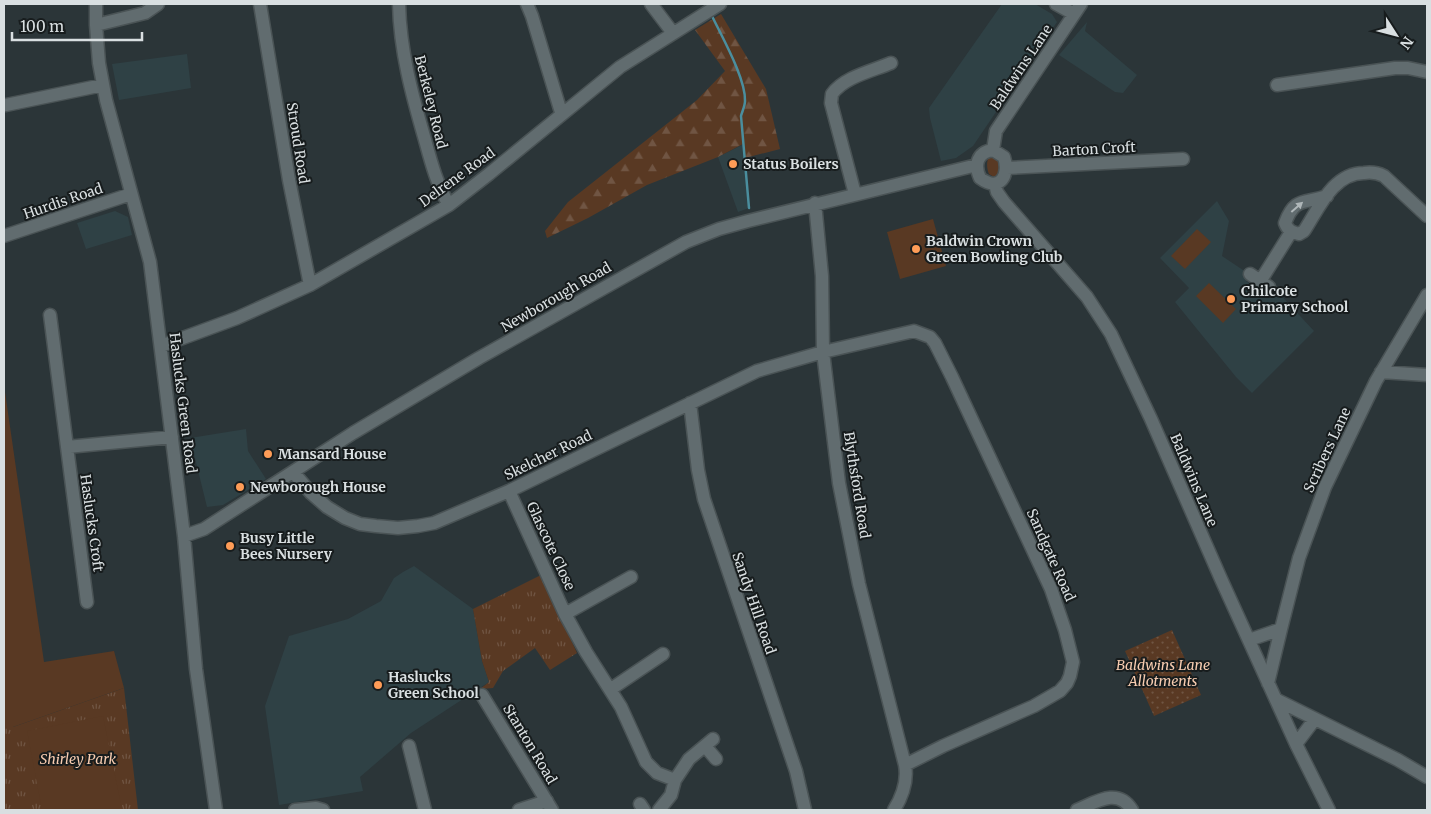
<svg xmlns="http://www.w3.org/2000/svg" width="1431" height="814" font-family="Merriweather,serif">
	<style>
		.built { fill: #2f4145 }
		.grass { fill: url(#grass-tufts) }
		.forest { fill: url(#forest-firs) }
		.garden { fill: url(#garden-dots) }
		.pitch { fill: #593923 }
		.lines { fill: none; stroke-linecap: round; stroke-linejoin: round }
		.stream { stroke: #4a8e9e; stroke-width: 2.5 }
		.minor-casing { stroke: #4a5355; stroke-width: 15 }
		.minor { stroke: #616c6f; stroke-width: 12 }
		.oneway { fill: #afb7b9 }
		.poi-dot { fill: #fe9c57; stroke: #171c1d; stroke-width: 2 }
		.labels { text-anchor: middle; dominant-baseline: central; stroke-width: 4; stroke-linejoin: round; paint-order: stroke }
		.street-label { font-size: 14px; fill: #d9dfe1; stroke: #171c1d }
		.poi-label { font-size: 14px; font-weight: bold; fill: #d9dfe1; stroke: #171c1d; text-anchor: start }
		.park-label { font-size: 14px; font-style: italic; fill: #f7ccb0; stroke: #171c1d }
	</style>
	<defs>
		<pattern id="grass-tufts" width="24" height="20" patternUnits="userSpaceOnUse" patternTransform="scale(1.25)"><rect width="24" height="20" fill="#593923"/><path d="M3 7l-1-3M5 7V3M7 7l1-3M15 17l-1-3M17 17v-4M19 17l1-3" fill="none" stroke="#705543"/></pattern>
		<pattern id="forest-firs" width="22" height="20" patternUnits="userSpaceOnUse" patternTransform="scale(1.25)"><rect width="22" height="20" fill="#593923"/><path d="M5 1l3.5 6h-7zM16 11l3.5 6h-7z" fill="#705543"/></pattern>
		<pattern id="garden-dots" width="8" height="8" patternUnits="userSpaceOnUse" patternTransform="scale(1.25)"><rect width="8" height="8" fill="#593923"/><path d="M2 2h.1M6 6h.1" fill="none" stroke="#705543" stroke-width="1.8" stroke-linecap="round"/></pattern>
	</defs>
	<rect width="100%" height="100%" fill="#2b3538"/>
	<path class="built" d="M1002,4H1035L1052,14L1057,22L973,146L956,158L941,161L930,118L929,108Z
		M1087,22L1085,31L1137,75L1123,93L1115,92L1059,55Z
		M187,54L191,88L119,100L112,64Z
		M744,144L749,208L738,212L718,157Z
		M1217,201L1229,221L1222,256L1249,274L1246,281L1269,295L1276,290L1314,331L1252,393L1236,377L1175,302L1189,288L1160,258Z
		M115,211L128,217L132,235L86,249L77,223Z
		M246,429L248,451L266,479L223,505L207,507L190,438Z
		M414,566L473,609L482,661L489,682L411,733L360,777L363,791L279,805L265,706L289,636L348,619L381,601L394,578L403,572Z"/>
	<path class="grass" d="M989,157H992L999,160V174L994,177L989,174C987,169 986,162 989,157Z
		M541,575L577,653L550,670L535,648L503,671L493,688L480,689L489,682L482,661L473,609Z
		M124,688L138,810H4V727H13Z"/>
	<path class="forest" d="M721,14L766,89L780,149L745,158L743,144L718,157L647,185L588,218L547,238L545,231L568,202L697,100L725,71L695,30Z"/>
	<path class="garden" d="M1172,630L1201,695L1154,716L1125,651Z"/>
	<path class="pitch" d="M933,219L946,266L900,279L887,232Z
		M1197,229L1211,242L1185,269L1171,256Z
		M1209,283L1236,309L1223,323L1196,296Z
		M4,385L44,662L114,651L124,688L13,727H4Z
		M103,716L122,810H42L27,731Z"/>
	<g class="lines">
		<path class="stream" d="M712,16C722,37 746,79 745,101C745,106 742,112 741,116L749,208"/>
		<defs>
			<path id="minor" d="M96,4V25L99,63L106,100L150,262L184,536L196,669L216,810
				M260,4L289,180L310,285
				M399,4C400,51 412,95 425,140C431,162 437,185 449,205
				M527,4L532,16L560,109L563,113
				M651,4L673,33
				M1056,4L1074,14
				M96,25L145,13L158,4
				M1277,85L1395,68H1408L1427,72
				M6,105L103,85
				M993,150L996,131L1081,4
				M993,150L1004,157C1010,175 1000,193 980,178C974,165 977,152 993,150Z
				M1007,168L1183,159
				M995,184L997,192L1004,202L1087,297L1111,334L1151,419L1221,579L1296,744L1329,810
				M855,194L831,103L832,94C844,77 872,71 891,63
				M1327,196C1305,204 1295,196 1285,223C1288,231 1292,232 1299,234L1304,231C1319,208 1333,173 1364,173C1371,172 1378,173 1384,176L1427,216
				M815,203L822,276L823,352L839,483L859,584L905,765
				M4,236L131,194
				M1250,274L1269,287
				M1261,280L1291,232
				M50,315L67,447
				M161,346L237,318L310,285L449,205L489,174L620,67L720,4
				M1381,372L1427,375
				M690,403L698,470L704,499L796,771L805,810
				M293,472L311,493L327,507L345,518L360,524L376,526L398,528L418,526L434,523L509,491L757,371L823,352L914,331L930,337L935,343L952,377L1051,589L1065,630L1073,662L1070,676L1067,683L1060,691L1034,706L943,746L905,765C908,781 902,797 894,810
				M509,491L565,614L586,652L621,707L646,762L657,773L675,780L671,795L659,810
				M184,536L204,529L353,433L479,358L686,242L719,229L748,221L977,165
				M87,602L67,447L172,437
				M565,614L631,577
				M1249,640L1281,629L1299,558L1325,487L1376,381L1427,295
				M1268,683L1281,629
				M611,689L663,654
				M482,695L552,810
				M1277,700L1398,760L1427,777
				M1296,744L1315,719
				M409,746L425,810
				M705,746L716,759
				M675,780L689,759L713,739
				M640,804L644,810
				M295,810L316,808L323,810
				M519,810L547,801
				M1077,810C1096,802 1118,787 1132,810"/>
		</defs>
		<use href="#minor" class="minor-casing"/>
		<use href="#minor" class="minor"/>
	</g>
	<defs><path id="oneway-solid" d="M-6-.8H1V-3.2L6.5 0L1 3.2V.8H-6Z" transform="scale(1.25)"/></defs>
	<use class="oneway" href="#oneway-solid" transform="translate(1297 207) rotate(-41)"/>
	<g class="poi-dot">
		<circle cx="733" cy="164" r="5"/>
		<circle cx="916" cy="249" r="5"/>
		<circle cx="1231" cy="299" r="5"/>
		<circle cx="268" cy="454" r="5"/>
		<circle cx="240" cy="487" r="5"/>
		<circle cx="230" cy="546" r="5"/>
		<circle cx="378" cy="685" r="5"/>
	</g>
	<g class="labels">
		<g class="street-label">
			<text transform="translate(1021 67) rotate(-56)">Baldwins Lane</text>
			<text transform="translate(431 102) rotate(76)">Berkeley Road</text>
			<text transform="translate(298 143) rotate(81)">Stroud Road</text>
			<text transform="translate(1094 149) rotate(-3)">Barton Croft</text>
			<text transform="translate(457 177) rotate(-36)">Delrene Road</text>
			<text transform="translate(63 201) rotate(-19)">Hurdis Road</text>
			<text transform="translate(556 297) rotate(-30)">Newborough Road</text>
			<text transform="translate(183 403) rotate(83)">Haslucks Green Road</text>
			<text transform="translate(1327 450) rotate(-65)">Scribers Lane</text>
			<text transform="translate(548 455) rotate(-26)">Skelcher Road</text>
			<text transform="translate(1194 480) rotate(67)">Baldwins Lane</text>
			<text transform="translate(857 485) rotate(81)">Blythsford Road</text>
			<text transform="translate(92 523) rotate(82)">Haslucks Croft</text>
			<text transform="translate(551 546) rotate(65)">Glascote Close</text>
			<text transform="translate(1051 555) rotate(66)">Sandgate Road</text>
			<text transform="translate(754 603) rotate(71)">Sandy Hill Road</text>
			<text transform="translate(530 744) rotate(59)">Stanton Road</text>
		</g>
		<g class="poi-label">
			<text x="743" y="164">Status Boilers</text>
			<text x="926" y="241">Baldwin Crown<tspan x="926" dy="16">Green Bowling Club</tspan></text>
			<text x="1241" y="291">Chilcote<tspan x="1241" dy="16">Primary School</tspan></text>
			<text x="278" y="454">Mansard House</text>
			<text x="250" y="487">Newborough House</text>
			<text x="240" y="538">Busy Little<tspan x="240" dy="16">Bees Nursery</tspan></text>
			<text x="388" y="677">Haslucks<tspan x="388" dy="16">Green School</tspan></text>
		</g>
		<g class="park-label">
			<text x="1163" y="665">Baldwins Lane<tspan x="1163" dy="16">Allotments</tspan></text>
			<text x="78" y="759">Shirley Park</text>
		</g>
	</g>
	<rect width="1431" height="814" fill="none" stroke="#d9dfe1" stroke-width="10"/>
	<g transform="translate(1396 35) rotate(126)" stroke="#171c1d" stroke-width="4" paint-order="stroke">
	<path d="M0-4L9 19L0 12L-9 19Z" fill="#d9dfe1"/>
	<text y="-8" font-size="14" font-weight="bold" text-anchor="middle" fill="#d9dfe1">N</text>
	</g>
	<path d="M12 32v8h130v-8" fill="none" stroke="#d9dfe1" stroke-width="2.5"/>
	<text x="20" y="32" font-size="15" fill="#d9dfe1" stroke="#171c1d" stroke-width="4" paint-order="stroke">100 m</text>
</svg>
